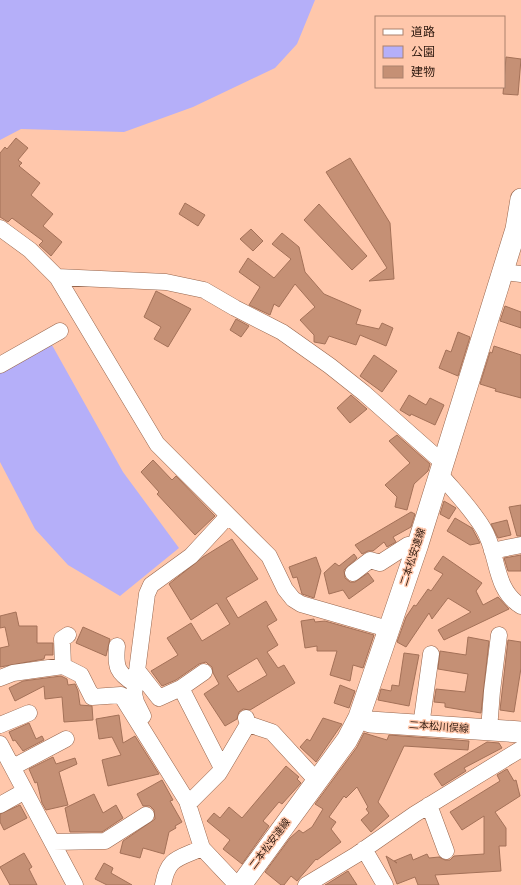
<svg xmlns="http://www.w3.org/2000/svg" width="521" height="885" font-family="Bitter,'Noto Sans JP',serif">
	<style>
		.green { fill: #b5aff9 }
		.building { fill: #c59075; stroke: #a47158; fill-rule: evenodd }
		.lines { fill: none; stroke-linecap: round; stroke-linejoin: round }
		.minor-casing { stroke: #97654c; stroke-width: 17 }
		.major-casing { stroke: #97654c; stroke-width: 22 }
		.minor { stroke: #fff; stroke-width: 16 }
		.major { stroke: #fff; stroke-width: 21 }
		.labels { text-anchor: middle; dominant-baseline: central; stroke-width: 3; stroke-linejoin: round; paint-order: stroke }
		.street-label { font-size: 10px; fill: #2c180e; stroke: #ffc7ab }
	</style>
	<rect width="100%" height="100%" fill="#ffc7ab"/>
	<path class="green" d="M0,0H315L297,44L275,68L193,107L124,132L21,129L0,140Z
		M52,345L123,472L179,548L120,596L68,565L35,529L0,462V372Z"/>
	<path class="building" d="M506,57L521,59L518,95L503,94Z
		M16,138L28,148L18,160L22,163L19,166L40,183L31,195L53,214L43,226L62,242L51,256L39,245L43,241L12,218L8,222L0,217V153L5,147L7,149Z
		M350,158L390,223L394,279L369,281L387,268L326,172Z
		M185,203L205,215L198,226L179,214Z
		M319,204L367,256L352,270L304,220Z
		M251,229L263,241L253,251L240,239Z
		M282,233L299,247L305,272L324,294L361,310L356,324L379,329L382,323L393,328L386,346L360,335L356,345L329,336L325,344L314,342V335L300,320L315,307L295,284L279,307L274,304L270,315L249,305L260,287L239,272L248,258L274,278L291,259L272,244Z
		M156,291L191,309L168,347L154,339L161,327L144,317Z
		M505,306L521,312V328L500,321Z
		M236,319L249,326L241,337L230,330Z
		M458,332L470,337L458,376L439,368L446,350L451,352Z
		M494,346L521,355V398L495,391L496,389L480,384L490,352L492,353Z
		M374,355L397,371L382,392L360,376Z
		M351,395L367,409L350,423L337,408Z
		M409,395L426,405L430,398L444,405L435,425L411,414L410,416L400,410Z
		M397,435L430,464L428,471L414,484L407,510L395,507L397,497L385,485L410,463L389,441Z
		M153,460L172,480L176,476L215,516L195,535L157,494L159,492L141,472Z
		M444,501L456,508L449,519L440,514Z
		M521,505V536H517L509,507Z
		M411,512L415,514L411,527L393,537L396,542L387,547L384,542L373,551H368L362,554L355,545Z
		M455,518L472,528L480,543L470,545L447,531Z
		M507,520L511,535L498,538L491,524Z
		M232,539L258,579L226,598L238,618L266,601L277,620L267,626L278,645L267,652L278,668L284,665L295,683L250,710L243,709L239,712L237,719L225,726L204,694L219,684L213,673L212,667L208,664L206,662L199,664L176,680L162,686L151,671L178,655L167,638L191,623L202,641L230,624L217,603L191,620L169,584L203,557ZM257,658L267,675L238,692L227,676Z
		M354,554L357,558L344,570L345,578L350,582H355L368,573L374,581L349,599L343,590L329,594L324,573L335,563L339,566Z
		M521,555V571H508L504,558Z
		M443,556L482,583L476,591L483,605L498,597L509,609L444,640L438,630L471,612L448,598L432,619L429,613L406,647L397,642L406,617L414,605L416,606L428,589L431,591L443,574L434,569Z
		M316,557L321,571L314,598L302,594L297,577L293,578L289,567Z
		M16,612L19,626H37V643H53V655H45L44,659L0,667V648L9,646L5,627L0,628V616Z
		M314,619L315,622L325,621L374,635L363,668L353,665L350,681L330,675L337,651H317V646L305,648L301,621Z
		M83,627L110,639L106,656L76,643Z
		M468,637L489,641L481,713L445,707V703L434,702L436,689L465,692L468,674L438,669L440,651L466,655Z
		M508,640L521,642V668L514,712L500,710Z
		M404,653L419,655L409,706L378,700L381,689L391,691L392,685L399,686Z
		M61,676L67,679L68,685L75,684L78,691L80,705L92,706L93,720L64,722L62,697L45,699L44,686L15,701L9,688L23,681Z
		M340,685L355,691L349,708L334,703Z
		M119,715L123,743L135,736L159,774L108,786L102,760L121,755L112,737L99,739L96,719Z
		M323,718L342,724L316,762L300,747L307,739L310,741Z
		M29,723L36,739L42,736L44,740L23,751L15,740L13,741L9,732Z
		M364,733L387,740L389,735L469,741L468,750L404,746L378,802L389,816L371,832L361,820L369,813L366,809L368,807L357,787L346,798L344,796L329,817L336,822L331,829L341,842L317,860L316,859L297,881L291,876L284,885H281L265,872L290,838L299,830L303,833L312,827L323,809L315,804L357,747Z
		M487,742L499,743L502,748L464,768L466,771L442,786L434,774Z
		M53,757L56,764L75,758L77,764L59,772L68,805L46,810L42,803L37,782L35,783L29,769Z
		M286,766L299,777L297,779L301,783L282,804L279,802L263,821L269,826L242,864L223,849L230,840L207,821L214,813L220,818L229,807L242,818Z
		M507,769L514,781L516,780L520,796L495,812L506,828V846H499L501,871L435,875L439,885H418L415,877L397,884L386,856L397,863L394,861L411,854L413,860L427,854L429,858L439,857L445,860H450L454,856L484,854V816L462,830L450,812L500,781L497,775Z
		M162,780L173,800L170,801L182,822L175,826L176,828L169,832L164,854L143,848L140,858L120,853L123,841L155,819L154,810L150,806H143L137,794Z
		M94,794L103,813L116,805L123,818L102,832H70L65,808Z
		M20,805L27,818L4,830L0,822V814Z
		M24,853L32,867L29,869L37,885H10L0,867Z
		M104,863L113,868L111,873L132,885H107L95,879Z
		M348,871L357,885H325L327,884Z"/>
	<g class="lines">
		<defs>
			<path id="minor" d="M0,228L30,250L57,277L157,444L269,556L285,589L293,599L301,604L388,629
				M503,272L521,274
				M57,277L166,282L204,290L235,308L282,332L330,366L364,393L442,462
				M0,365L60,331
				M439,473C454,491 471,508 483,528C499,553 493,589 521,606
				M492,551L521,545
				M353,573L370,560L380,563L408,545L418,544
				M117,646C115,667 117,673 135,684
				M63,666L62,639L68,635
				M137,670L159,698L181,688L204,672
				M0,678L13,673L63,666L81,675L92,697L121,695L187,801L202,848L237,885
				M181,688L222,768
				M143,716L136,702L134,694L147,594L151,585L191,556L228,516
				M248,724L272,732L318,782
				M0,725L29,713
				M421,726L431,654
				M489,730L492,691L499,635
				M0,744L75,885
				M13,767L66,739
				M188,804L219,773L248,724L246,718
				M0,805L25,791
				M429,805L446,851
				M53,842L105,841L146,815
				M364,849L385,885
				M163,885C168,857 178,859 202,848
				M306,885L356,855L415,814L521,749"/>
			<path id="major" d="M359,717L370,722L521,732
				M241,885L347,740L359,717L418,544L516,229L521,199"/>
		</defs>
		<use href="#minor" class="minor-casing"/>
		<use href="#major" class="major-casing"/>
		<use href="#minor" class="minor"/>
		<use href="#major" class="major"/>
	</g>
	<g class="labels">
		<g class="street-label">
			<text transform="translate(413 557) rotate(-72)">二本松安達線</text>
			<text transform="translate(439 727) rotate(4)">二本松川俣線</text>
			<text transform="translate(270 844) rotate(-53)">二本松安達線</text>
		</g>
	</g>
	<rect x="375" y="16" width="130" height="72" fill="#ffc7ab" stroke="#ab816c"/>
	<rect x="383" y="29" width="20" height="6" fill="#ffffff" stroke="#ab816c"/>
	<text x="411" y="36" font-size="12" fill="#2c180e">道路</text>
	<rect x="383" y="46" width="20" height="12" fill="#b5aff9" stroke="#ab816c"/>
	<text x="411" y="56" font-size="12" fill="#2c180e">公園</text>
	<rect x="383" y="66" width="20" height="12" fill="#c59075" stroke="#ab816c"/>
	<text x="411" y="76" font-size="12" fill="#2c180e">建物</text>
</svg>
